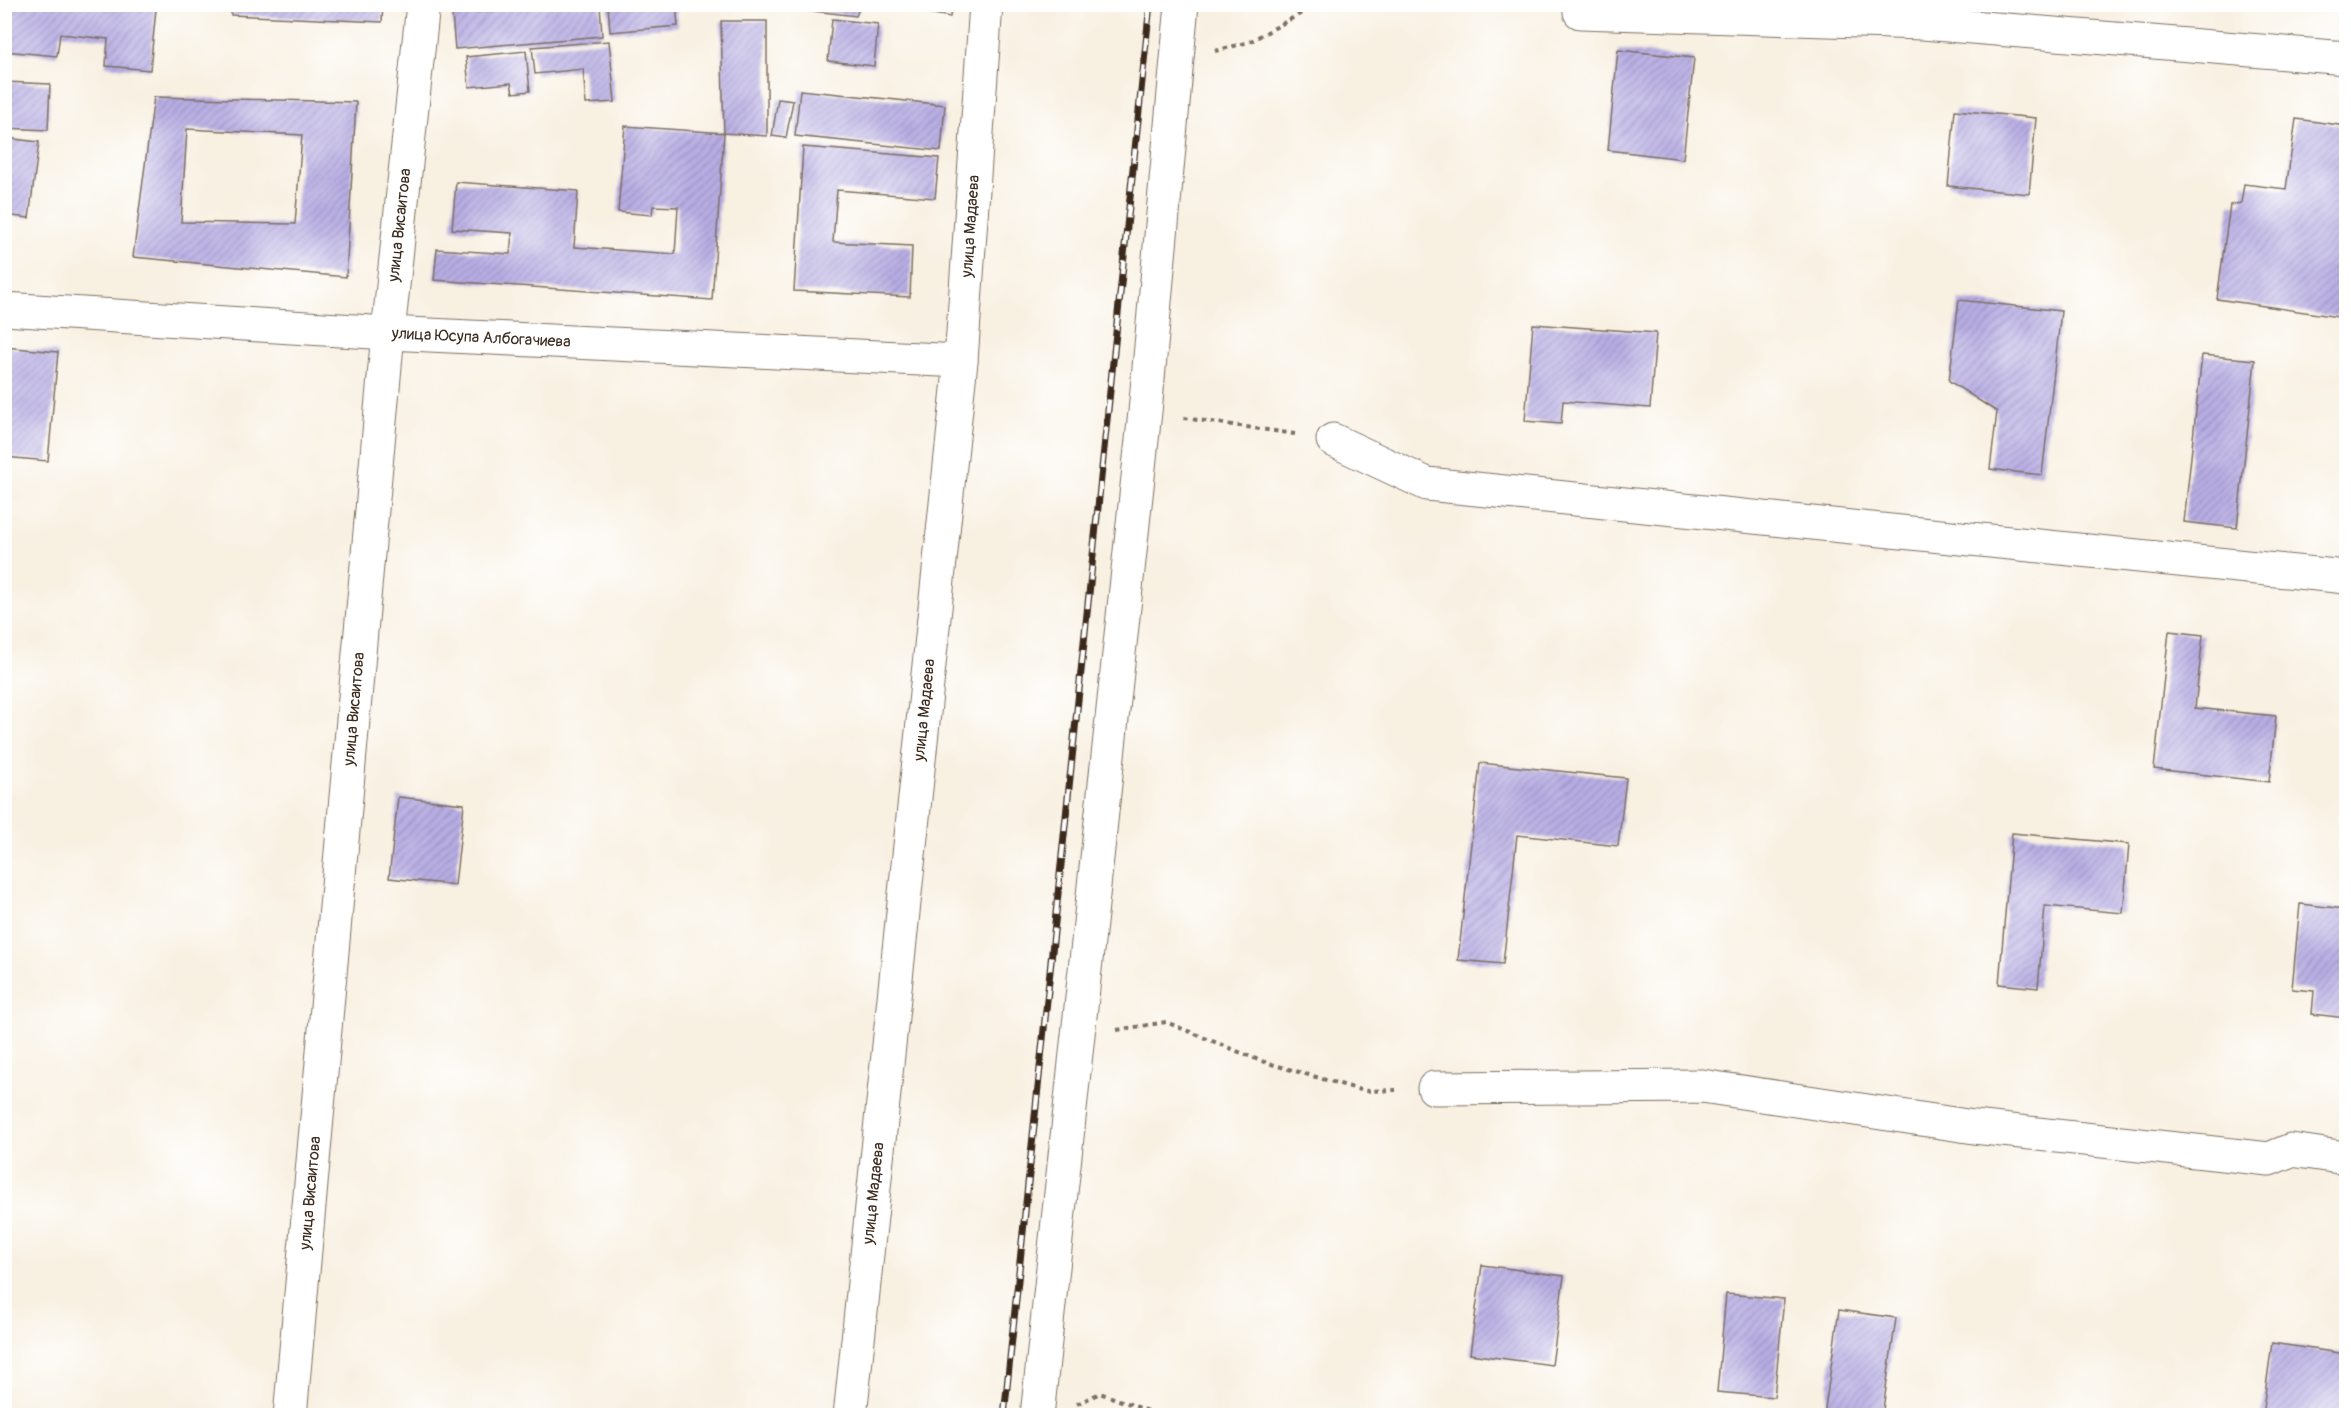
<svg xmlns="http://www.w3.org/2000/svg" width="2351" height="1420" font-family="Pangolin,sans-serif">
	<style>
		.building { fill: url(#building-hatch); fill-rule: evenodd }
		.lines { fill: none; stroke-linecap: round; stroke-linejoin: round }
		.minor-casing { stroke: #7d6f62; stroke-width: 35 }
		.path { stroke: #7d6f62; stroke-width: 4; stroke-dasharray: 4.5 4.5; stroke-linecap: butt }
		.minor { stroke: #fff; stroke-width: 33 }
		.rail-casing { stroke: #3b2a1e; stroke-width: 7 }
		.rail { stroke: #fff; stroke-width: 4.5; stroke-dasharray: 14; stroke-linecap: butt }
		.labels { text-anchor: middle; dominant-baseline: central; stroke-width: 6; stroke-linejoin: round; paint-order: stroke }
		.street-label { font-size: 16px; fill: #3b2a1e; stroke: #fff }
	</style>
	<defs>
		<pattern id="building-hatch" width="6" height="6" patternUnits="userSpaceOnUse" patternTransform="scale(1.5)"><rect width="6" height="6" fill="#b8aee5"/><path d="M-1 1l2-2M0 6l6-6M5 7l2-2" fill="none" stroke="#978eb9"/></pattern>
	</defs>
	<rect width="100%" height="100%" fill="#fff"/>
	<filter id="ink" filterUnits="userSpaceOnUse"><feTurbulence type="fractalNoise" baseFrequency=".0167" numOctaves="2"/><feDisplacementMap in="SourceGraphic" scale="12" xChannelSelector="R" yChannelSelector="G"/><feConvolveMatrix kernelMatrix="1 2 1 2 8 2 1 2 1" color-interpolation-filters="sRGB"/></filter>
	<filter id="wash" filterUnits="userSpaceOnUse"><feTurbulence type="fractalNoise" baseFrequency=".008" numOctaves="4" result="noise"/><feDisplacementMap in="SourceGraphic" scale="24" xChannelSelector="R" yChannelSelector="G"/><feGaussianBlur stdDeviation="1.35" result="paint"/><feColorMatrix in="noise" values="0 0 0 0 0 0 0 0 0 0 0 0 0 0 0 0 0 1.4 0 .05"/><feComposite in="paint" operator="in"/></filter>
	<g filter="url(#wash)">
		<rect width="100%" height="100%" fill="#f8f0e1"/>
		<g id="blocks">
			<path class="building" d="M4,4H107L156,9L150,70L106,66L108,39L60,34L57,56L4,51Z
				M231,4H383L382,22L231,15Z
				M567,4H600L602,36L455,49L452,14Z
				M608,4H676L678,26L610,32Z
				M790,4H861L856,16L789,8Z
				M876,4H952L950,17Z
				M764,5H787V10H764Z
				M832,19L878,24L874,66L828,61Z
				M721,21H767V136L724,133L712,300L434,280L437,249L510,254L512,233L452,229L456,182L578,191L574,247L675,254L678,207L653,206L652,215L618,212L625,126L724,133Z
				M609,41L615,102L586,104L583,69L535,74L532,47Z
				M1618,50L1694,58L1683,159L1608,150Z
				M526,51L530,91L513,93L511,83L469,87L466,57Z
				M4,82L50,84L48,130L4,128Z
				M800,90L945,105L941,151L795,136Z
				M154,97L356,102L346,277L133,257ZM187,129L302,135L295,224L181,222Z
				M778,99L793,101L786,138L772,136Z
				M1955,110L2036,118L2029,194L1948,186Z
				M2296,119L2346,126L2345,318L2217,299L2230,205L2241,203L2244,184L2286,189Z
				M4,138L39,142L29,218L4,215Z
				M803,147L939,158L935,198L837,190L833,242L912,246L910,297L794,291Z
				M1959,300L2061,311L2042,475L1990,469L1997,412L1949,381Z
				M1533,324L1656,333L1650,408L1563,401L1561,424L1525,421Z
				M4,347L58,352L48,461L4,457Z
				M2202,355L2255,360L2237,528L2184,522Z
				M2169,631L2203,635L2195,708L2276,716L2269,782L2154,769Z
				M1480,763L1626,778L1618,846L1517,835L1503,964L1458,960Z
				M398,797L464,804L455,885L389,878Z
				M2012,833L2129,844L2123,913L2045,906L2038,988L1999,984Z
				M2300,904L2346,909V1018L2312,1014L2314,991L2292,989Z
				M1482,1265L1564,1276L1552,1365L1470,1354Z
				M1726,1294L1784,1299L1774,1397L1717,1392Z
				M1839,1310L1896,1318L1882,1416H1824Z
				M2272,1343L2346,1354L2340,1416H2262Z"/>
		</g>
	</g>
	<g filter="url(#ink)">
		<use href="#blocks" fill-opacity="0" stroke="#7d6f62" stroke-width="1.5"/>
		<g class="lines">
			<defs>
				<g id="minor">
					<path d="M1580,12L1923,23L2346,58"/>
					<path id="s1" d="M4,309L388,333L961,361"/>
					<path d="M1333,440L1427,484L2346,577"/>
					<path d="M1434,1088L1702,1086L1974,1127L2269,1159L2291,1150L2346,1158"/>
					<path id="s2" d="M290,1416L388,333L423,4"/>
					<path id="s3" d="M850,1416L961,361L986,4"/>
					<path d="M1037,1416L1145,412L1182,4"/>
				</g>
			</defs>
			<use href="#minor" class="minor-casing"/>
			<path class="path" d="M1215,51L1249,42L1318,4
				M1184,418L1295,434
				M1117,1030L1166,1022L1261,1061L1364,1091L1396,1090
				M1077,1404L1100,1393L1162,1416"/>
			<use href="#minor" class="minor"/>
			<defs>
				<path id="rail" d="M1004,1416L1150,4"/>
			</defs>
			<use href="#rail" class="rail-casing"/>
			<use href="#rail" class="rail"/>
		</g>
	</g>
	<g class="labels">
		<g class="street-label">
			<text stroke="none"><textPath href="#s2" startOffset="1196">улица Висаитова</textPath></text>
			<text stroke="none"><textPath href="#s3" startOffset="1196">улица Мадаева</textPath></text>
			<text stroke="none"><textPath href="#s1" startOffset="478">улица Юсупа Албогачиева</textPath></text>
			<text stroke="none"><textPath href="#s2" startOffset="710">улица Висаитова</textPath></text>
			<text stroke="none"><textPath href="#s3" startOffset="710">улица Мадаева</textPath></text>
			<text stroke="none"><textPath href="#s2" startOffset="224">улица Висаитова</textPath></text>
			<text stroke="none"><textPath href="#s3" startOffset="224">улица Мадаева</textPath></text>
		</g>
	</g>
	<rect width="2351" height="1420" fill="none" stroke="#fff" stroke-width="24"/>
</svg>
